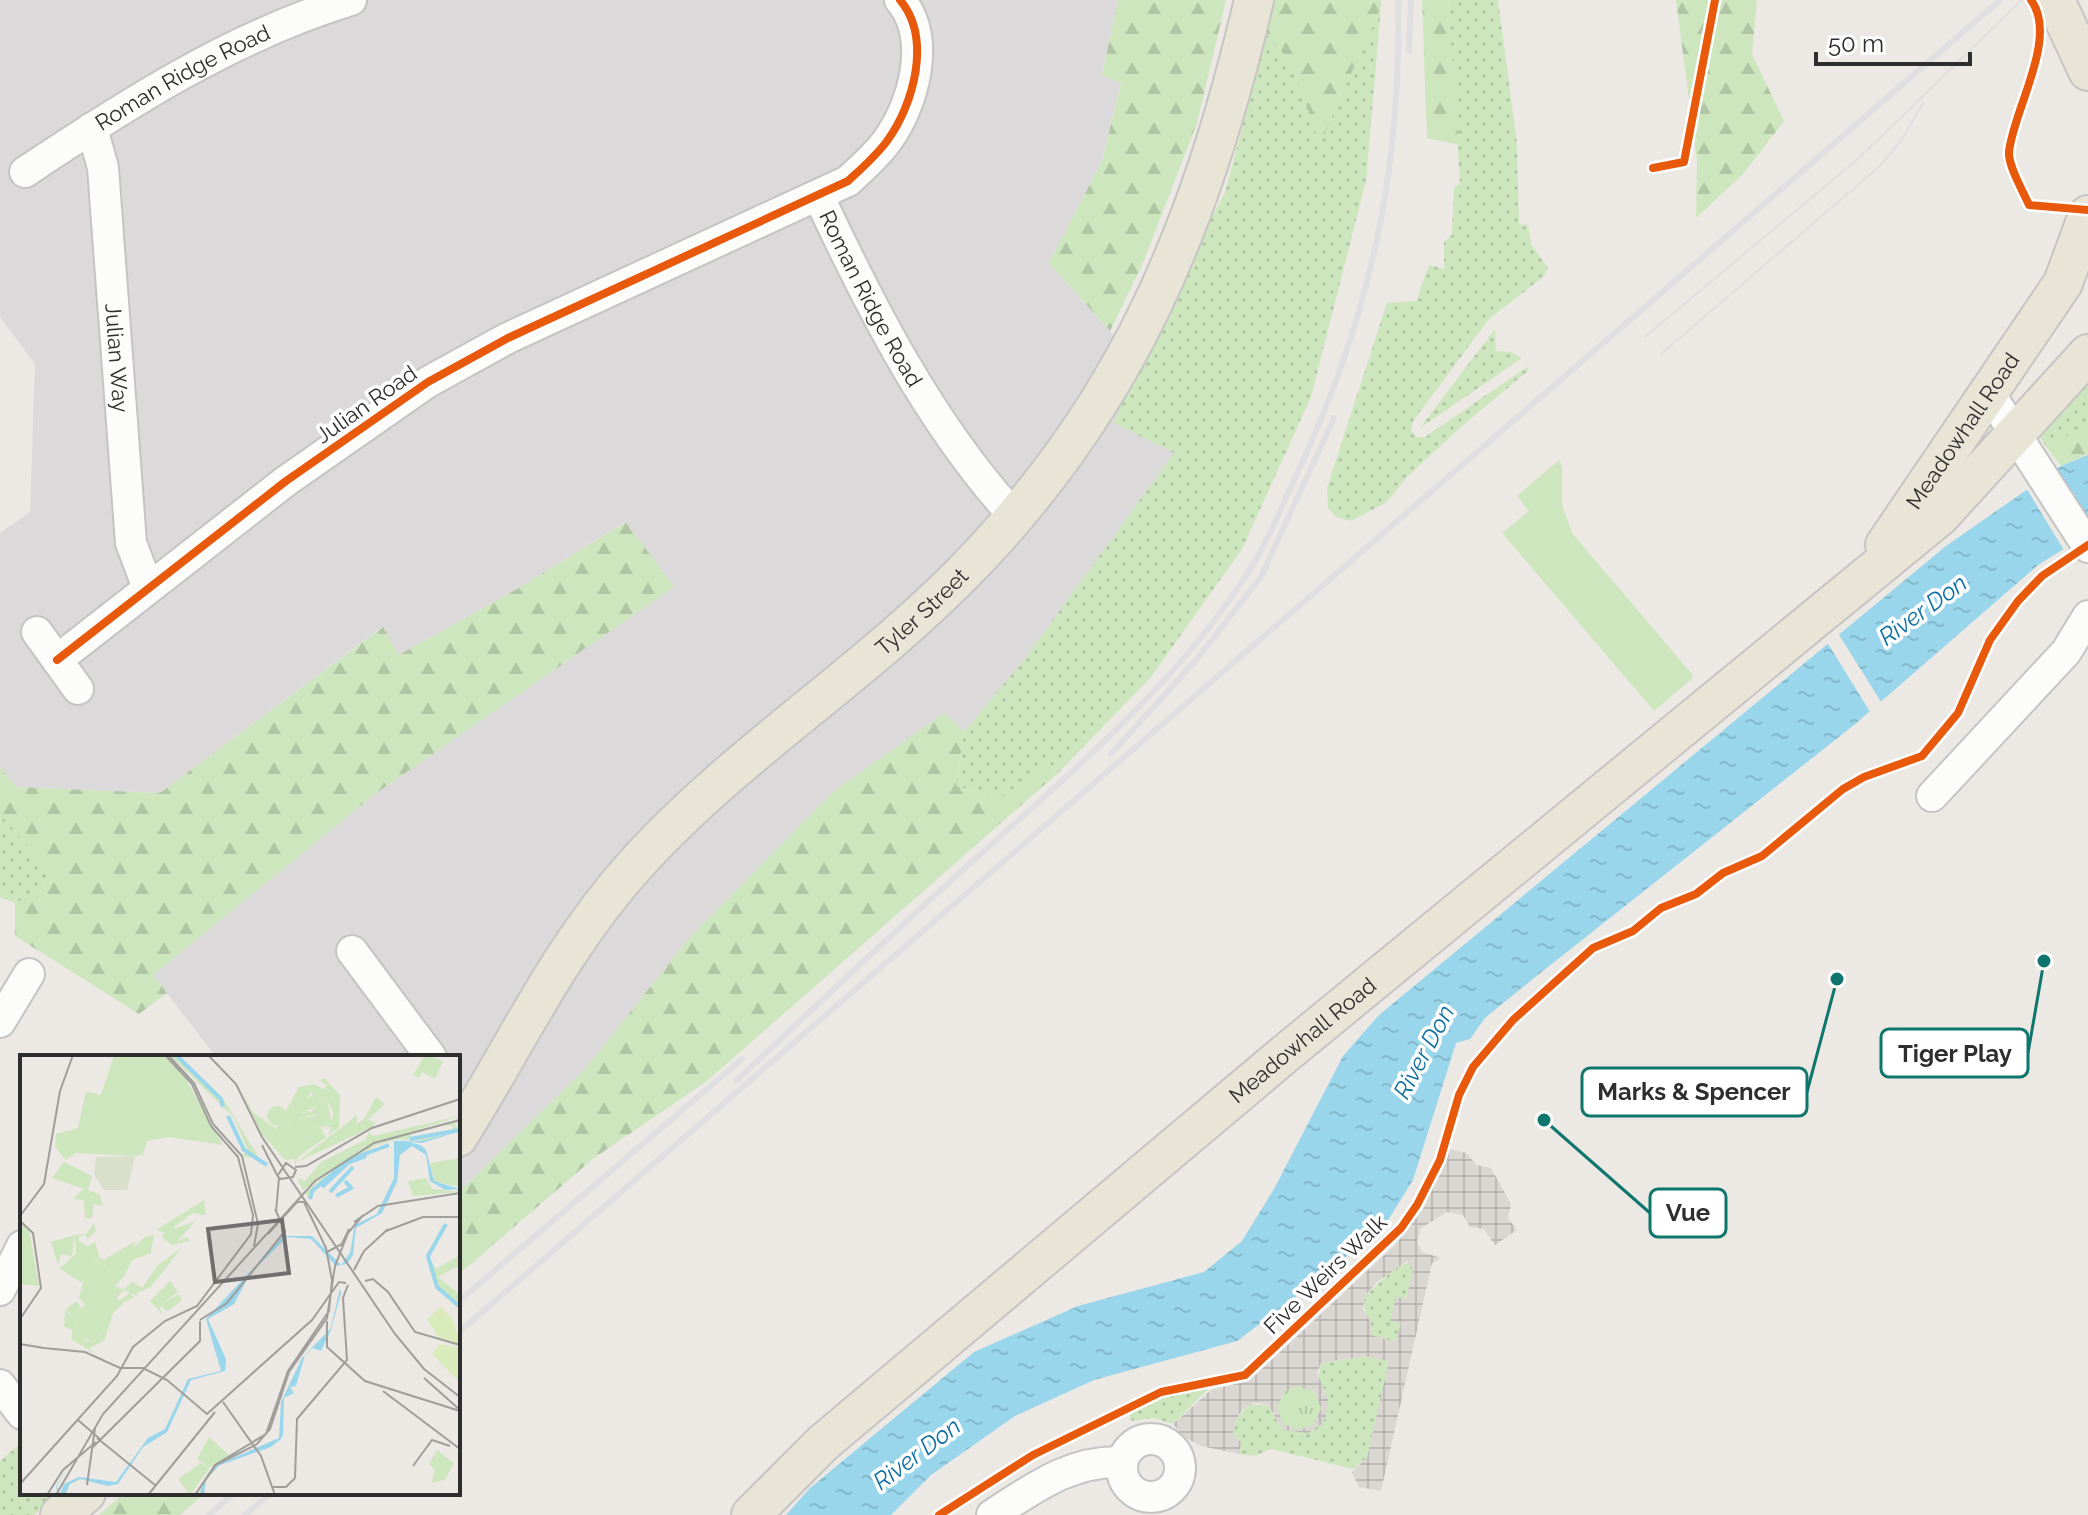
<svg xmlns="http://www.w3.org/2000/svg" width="2088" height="1515" font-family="Raleway,sans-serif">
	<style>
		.industrial { fill: #dcd9db }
		.grass { fill: url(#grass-dots) }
		.forest { fill: url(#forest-firs) }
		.park { fill: url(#park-tufts) }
		.garden { fill: #cee6be }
		.plaza { fill: url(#plaza-grid); fill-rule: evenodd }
		.water { fill: url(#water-ripples) }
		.pier { fill: #ece8e4 }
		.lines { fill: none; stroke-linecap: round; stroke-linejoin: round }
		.minor-casing { stroke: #c5c4c5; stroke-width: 34 }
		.major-casing { stroke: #c6c5c4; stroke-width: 42 }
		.minor { stroke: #fcfcfb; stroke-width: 30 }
		.major { stroke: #e8e4d6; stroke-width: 38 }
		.tram { stroke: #dfdfe1; stroke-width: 2 }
		.rail { stroke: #dfdfe1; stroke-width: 6 }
		.cycleway-casing { stroke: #fff; stroke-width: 13 }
		.cycleway { stroke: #e8590c; stroke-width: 8 }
		.labels { text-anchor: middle; stroke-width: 7; stroke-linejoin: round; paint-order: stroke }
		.street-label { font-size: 22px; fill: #2e2e2e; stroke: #fff }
		.water-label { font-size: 24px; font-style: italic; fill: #0d6fa3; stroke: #fff }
		.inset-river { fill: none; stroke: #99d6ec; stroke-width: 4 }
		.inset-road { fill: none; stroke: #a09e9b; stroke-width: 2 }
		.view { fill: #706f6e; fill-opacity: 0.15; stroke: #706f6e; stroke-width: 4 }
		.inset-edge { fill: none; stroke: #2e2e2e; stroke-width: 4 }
		.leader { fill: none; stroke: #0f766e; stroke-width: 3 }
		.callout-dot { fill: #0f766e; stroke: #fff; stroke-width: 3 }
		.callout { fill: #fff; stroke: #0f766e; stroke-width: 3 }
		.callout-label { font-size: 24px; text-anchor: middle; font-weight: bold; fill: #2e2e2e }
	</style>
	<defs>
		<pattern id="grass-dots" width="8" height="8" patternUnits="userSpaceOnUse" patternTransform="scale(2)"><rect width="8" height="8" fill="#cee6be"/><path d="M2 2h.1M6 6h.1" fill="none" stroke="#b1c6a4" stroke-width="1.8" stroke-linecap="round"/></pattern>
		<pattern id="forest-firs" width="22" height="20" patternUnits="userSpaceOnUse" patternTransform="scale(2)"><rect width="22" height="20" fill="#cee6be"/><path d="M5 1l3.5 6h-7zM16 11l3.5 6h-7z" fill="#b1c6a4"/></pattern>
		<pattern id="park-tufts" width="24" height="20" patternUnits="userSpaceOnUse" patternTransform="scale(2)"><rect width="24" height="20" fill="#cee6be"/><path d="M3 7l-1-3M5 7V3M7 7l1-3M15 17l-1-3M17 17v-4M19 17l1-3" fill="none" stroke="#b1c6a4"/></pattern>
		<pattern id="plaza-grid" width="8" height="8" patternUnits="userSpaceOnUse" patternTransform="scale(2)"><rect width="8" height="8" fill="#dad6d2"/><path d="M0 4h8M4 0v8" fill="none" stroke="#bbb8b5"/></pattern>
		<pattern id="water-ripples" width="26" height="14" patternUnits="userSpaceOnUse" patternTransform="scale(2)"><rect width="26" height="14" fill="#99d6ec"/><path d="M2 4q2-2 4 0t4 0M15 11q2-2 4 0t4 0" fill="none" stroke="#84b8cb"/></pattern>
	</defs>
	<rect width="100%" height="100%" fill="#ece8e4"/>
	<path class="industrial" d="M0,0H1118L1102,75L1121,82L1102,161L1049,263L1137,362L1175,453L1024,660L964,732L944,714L834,791L690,937L584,1070L458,1193V1057H216L153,975L375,794L674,587L625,522L517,589L399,655L382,627L160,793L16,787L0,767V533L30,512L35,364L0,317Z"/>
	<path class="grass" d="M1448,0H1498L1517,143L1519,224L1528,225L1531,244L1548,268L1543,277L1489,319L1413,421L1411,431L1417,437H1425L1527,367L1529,370L1462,426L1407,477L1387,502L1351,521L1336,517L1328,508L1327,488L1387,303L1416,301L1429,265L1444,269V242L1452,235L1454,188L1460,183Z
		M1381,7L1366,181L1311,397L1242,549L1151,677L1058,773L1049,762L1001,798L956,786L964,732L1024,660L1174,453L1114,423L1137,362L1225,192L1267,34L1292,64L1320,143Z
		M1495,329L1496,351L1511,352L1522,358L1420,428Z
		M2088,378V422L2048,449L2035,430Z
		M0,814L51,871L40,891L15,903L0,897Z
		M1411,1262C1418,1283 1402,1304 1390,1320L1401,1323L1396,1342L1371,1335C1371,1320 1361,1311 1365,1296L1396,1267Z
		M1366,1356L1390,1361L1367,1458L1353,1469L1271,1449L1255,1456L1239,1454L1241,1442L1233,1434L1236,1420L1249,1404L1269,1406L1279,1424L1326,1392L1318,1379L1321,1363Z
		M1210,1387L1173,1424L1154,1418L1132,1421L1129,1415L1163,1396Z
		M21,1443L22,1493H52L53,1498L34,1515H0V1461Z"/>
	<path class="forest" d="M1118,0H1226L1197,123L1143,263L1110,331L1049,263L1102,161L1121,83L1102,75Z
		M1271,0H1381V7L1320,144L1292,64L1267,34Z
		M1422,0H1448L1459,145L1427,138Z
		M1676,0H1757L1752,54L1784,121L1743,174L1696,218L1697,161Z
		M2088,422V454L2061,466L2048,449Z
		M626,522L674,587L375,794L153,975L167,993L139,1014L15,936V903L40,891L51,871L0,814V767L16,787L160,793L383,627L399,655L517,589Z
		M944,713L964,732L956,786L1001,798L1049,762L1058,773L707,1081L594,1158L458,1275V1193L584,1070L690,937L834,791Z
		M124,1493H205L180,1515H99Z"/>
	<path class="park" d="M1277 1408a22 22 0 1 1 44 0a22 22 0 1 1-44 0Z"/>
	<path class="garden" d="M1559,460L1562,466V505L1572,533L1691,673L1693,678L1654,711L1502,533L1529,511L1517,496Z"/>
	<path class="plaza" d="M1450,1149L1467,1153L1476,1165L1491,1168L1511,1204L1508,1218L1517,1230L1495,1245L1484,1229L1470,1227L1463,1215L1447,1212L1421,1228L1417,1242L1422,1252L1441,1258L1432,1263L1381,1491L1359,1487L1352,1472L1367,1458L1389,1361L1366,1356L1321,1363L1317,1373L1328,1399L1326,1416L1322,1424L1308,1433L1283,1430L1269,1406L1255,1402L1242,1410L1236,1420L1233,1434L1241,1442L1239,1454L1201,1446L1184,1437L1173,1424L1211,1390L1249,1381L1395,1245L1423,1209ZM1407,1261L1413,1270L1406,1299L1396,1297L1390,1321L1401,1323L1396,1342L1371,1335V1323L1363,1309L1365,1296L1377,1282ZM1298,1386L1315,1392L1321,1409L1313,1425L1300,1430L1283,1424L1277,1407L1285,1391Z"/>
	<path class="water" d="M2088,455V534L2038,565L1854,725L1534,978L1485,1018L1470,1039L1456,1043L1413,1180L1387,1222L1326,1274L1237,1341L1094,1380L1015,1416L931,1475L891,1515H786L810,1488L974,1352L1078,1306L1204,1272L1242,1241L1274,1189L1343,1056L1379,1015L1946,546L2061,466Z"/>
	<path class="pier" d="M2053,466L2088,538L2065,552L2025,486Z
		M1836,630L1883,705L1872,715L1825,639Z"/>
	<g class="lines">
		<g class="minor-casing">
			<g id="minor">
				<path id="s1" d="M92,128L103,168L131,543L148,588"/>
				<path id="s2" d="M25,172C127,104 233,36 351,0"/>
				<path id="s3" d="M819,197C871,308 930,424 1014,516"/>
				<path d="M1989,393L2088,547"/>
				<path d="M37,632L78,689"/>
				<path d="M57,660L286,481L428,382L508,338L848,181C862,168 876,156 887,141C914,104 932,38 900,0"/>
				<path d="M1932,796L2066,652L2088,616"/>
				<path d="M352,951L431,1057"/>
				<path d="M0,1022L29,974"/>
				<path d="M0,1290L22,1246"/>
				<path d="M0,1385L22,1414"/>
				<circle cx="1151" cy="1468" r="29"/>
				<path d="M992,1515C1034,1488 1071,1460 1122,1462"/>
			</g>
		</g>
		<g class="major-casing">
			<g id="major">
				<path d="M2055,0L2088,71"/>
				<path id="s4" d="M1885,545L2063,283L2088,215"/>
				<path id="s5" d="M458,1137C517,1043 560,948 636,864C734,756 859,678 961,575C1127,408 1201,226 1254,0"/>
				<path d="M60,1515L86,1493"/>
				<path id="s6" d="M751,1515L823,1443L1286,1053L1940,516L2088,354"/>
			</g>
		</g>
		<use href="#minor" class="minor"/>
		<use href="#major" class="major"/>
		<path class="tram" d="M1645,337L1860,157L2022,0
			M1661,354L1880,166L1902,139L1924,102"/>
		<path class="rail" d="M1409,51L1411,0
			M1111,754L1196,660L1261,577L1334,418
			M736,1081C812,1010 887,938 965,868C1066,777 1175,687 1249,571C1268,542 1281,507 1296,476C1369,321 1402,171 1398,0
			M458,1302L742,1059
			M458,1333L2000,0
			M209,1515L234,1493
			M245,1515L271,1493"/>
		<g class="cycleway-casing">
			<path id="cycleway" d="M2031,0C2059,38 2013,110 2009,152C2008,166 2023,191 2029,205L2088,210
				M1653,168L1684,162L1715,0
				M57,660L286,481L428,382L508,338L848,181C862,168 876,156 887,141C914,104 932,38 900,0
				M939,1515L1033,1455L1161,1392L1245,1375L1401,1228L1417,1205L1440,1160L1459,1095L1473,1067L1513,1020L1593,948L1633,931L1661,908L1696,894L1723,873L1762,856L1843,789L1864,777L1922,756L1958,713L1990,640L2018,601L2042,576L2088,545"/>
		</g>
		<use href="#cycleway" class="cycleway"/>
	</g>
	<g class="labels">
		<g class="street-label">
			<text dy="8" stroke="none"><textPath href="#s2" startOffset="184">Roman Ridge Road</textPath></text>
			<text dy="8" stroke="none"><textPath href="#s3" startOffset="114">Roman Ridge Road</textPath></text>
			<text dy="8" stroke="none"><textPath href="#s1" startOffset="232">Julian Way</textPath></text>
			<text transform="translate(366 404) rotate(-35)" y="8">Julian Road</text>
			<text dy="8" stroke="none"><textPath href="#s4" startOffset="138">Meadowhall Road</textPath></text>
			<text dy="8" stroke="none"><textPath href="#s5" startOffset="708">Tyler Street</textPath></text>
			<text dy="8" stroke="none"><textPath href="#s6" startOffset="728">Meadowhall Road</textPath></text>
			<text transform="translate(1325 1274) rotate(-44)" y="8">Five Weirs Walk</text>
		</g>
		<g class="water-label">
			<text transform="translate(1923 610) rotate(-36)" y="8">River Don</text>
			<text transform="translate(1424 1052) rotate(-62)" y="8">River Don</text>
			<text transform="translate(917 1454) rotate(-37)" y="8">River Don</text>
		</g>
	</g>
	<g transform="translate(20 1055)">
		<rect width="440" height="440" fill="#ece8e4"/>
		<path d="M296,36L300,51L282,57L288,63L301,58L306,40L312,68L290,70L311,74L301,73L290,82L269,78L271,60ZM356,42L365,49L347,65L356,67L352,72L277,107L337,60V69L344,64ZM247 61a10 10 0 1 1 20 0a10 10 0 1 1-20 0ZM440,66L434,69L440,76L427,79L434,71L425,70L389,80L394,85L426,80L421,82L401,86L379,84L357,90L309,118L289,144L285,138L318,109L353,90L388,79ZM440,103V132L414,126L410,108ZM406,123L412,134L440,137L393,141L388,126ZM184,145L186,160L173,158L145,178L136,175ZM74,168L76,176L67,184L66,180L59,181V186L68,191L75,187L80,203L90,207L82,211L76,203L62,228L40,214L56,198L55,180L66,179ZM134,180L131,198L112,205L105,220L100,216L102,203L125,182ZM162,192L131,232L117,238L119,242L104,235L112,226L122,233L137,211ZM407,199L416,214L440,200V210L418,222L438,238L440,252L414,227ZM150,226L158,237L141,249L159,239L162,245L148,256L139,250L143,260L130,246ZM99,239L97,244L103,249L93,258L84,286L69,293L77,300L51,284L53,275L44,272L45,255L57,268L55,280L69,287L83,278L68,267L71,255ZM417,395L434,408L425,425L411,428L415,415L409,409ZM181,408L189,414L170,440L158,424Z" fill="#cee6be"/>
		<path d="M150,0H157L202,42L239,103L223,102L227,93L213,62ZM304,23L320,40L319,73L308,80L311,72L300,71L291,74L290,70L312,68L313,57L305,41L301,58L285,62L284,54L291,57L301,48L291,37L281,55L271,61L269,77L290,82L301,73L306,82L278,102L275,112V104L265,105L242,79L218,30L233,57L256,74L279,32L295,29L303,34L307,30L299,25ZM440,61L345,92L283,135L277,123L285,126L301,107L345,85L349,77L353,81ZM116,186L110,201L101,205L105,220L95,231L105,235L96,242L99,246L110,238L114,242L95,252V244L72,254L68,267L83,277L71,286L54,280L57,269L46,254L57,246L61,254L65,249L59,243L70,201L86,212L85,204Z" fill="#cee6be"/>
		<path d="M115,101L107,135H84L74,120L76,102Z" fill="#d8e0cc"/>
		<path d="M94,0H143L163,19L203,90L148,82L127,86L123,99L116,101L56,98L46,105L35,92L36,79L58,73L66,36L81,40ZM405,0L423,6L415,24L402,17L399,23L393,20ZM44,107L72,121L68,135L80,140L82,151L74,149L72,163H65L64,145L53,144L64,134L32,123ZM175,166L157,187L166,182L170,186L152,190L141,182L151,170L156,169L154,174ZM0,167L9,174L19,231L0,229ZM189,382L209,400L189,413L177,404Z" fill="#cee6be"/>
		<path d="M55,180L52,201L41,199L38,210L31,187Z" fill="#cee6be"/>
		<path d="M421,252L433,264L440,289L419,284L407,264ZM420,289L440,293V328L412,299Z" fill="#d9eabb"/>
		<path d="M440,76L402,88L386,86L400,90L406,95L414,126L440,134L425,135L410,126L406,100L392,91L380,100L377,127L362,158L336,173L333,200L327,209L316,211L291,184L267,182L230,219L214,249L188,264L206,304L205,316L171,325L147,377L123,392L98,429L88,431L60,424L50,429L45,440H38L36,432L45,417L37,432L40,439L44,429L59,422L96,427L128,383L145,374L168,324L201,316L186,264L263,181H292L321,210L330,198L335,170L357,159L374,123V86H401ZM320,233L321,238L311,275L301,296L293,293L285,300L276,331L270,332L274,338L264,343L263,380L261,384L251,392L200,410L186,424L184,440H179L186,422L199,409L259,383L261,347L282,303L311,273Z" fill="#99d6ec"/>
		<path class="inset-river" d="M156,0L201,44L203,52M208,61L224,95L247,110M390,84L440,75M302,132L329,107L346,101M310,137L333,112M316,141L331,133L325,126M290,144L292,136L329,105L369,90M426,169L408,201L417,232L440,252"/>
		<path class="inset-road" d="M148,0L174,28L193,69L222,101L238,169L234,191M188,0L216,29L242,82L375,279L404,314L440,342M242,90L256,118L259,123L261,124L273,122L276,115L266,108L258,120M275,112L286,111L352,73L440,44M256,157L259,123M0,161L24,129L40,36L53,0M0,166L13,178L21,233L0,264M334,167L358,151L440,138M366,176L403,162H440M307,197L322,189L329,174M334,215L344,196L368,174M345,226L353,224L368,237L395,277L440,290M180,265L207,248L265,176L255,154M307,266V292L345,326L440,356M0,289L24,293M24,293L65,297L100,313H123L147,325L187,359L292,265L319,227L326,228M404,323L440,355M363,336L440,394M203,347L241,401L255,440M58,365L81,385M77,383L135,430M73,392L180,286V266M393,411L412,385L430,391M0,429L97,321L113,292L145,266L177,251L231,179L233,160L218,102L191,71L172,29L145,0M67,430L75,373M252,432H266L275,423L277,364L327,305L323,243L328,230M27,440L43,415L76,387M36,440L83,359L295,126L354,88L440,65M128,440L195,357M175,440L195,410L246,379L268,316L309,256L312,225L306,193L284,147H277L248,179M175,440L196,410L237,389L250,374L269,317L307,263L315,211L328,178L343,160"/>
		<path class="view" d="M262,165L269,218L195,227L188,174Z"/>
		<rect width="440" height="440" class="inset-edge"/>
	</g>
	<path class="leader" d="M2044 961L2028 1053M1837 979L1807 1092M1544 1120L1650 1213"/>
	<g class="callout-dot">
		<circle cx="2044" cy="961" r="8"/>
		<circle cx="1837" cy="979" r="8"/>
		<circle cx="1544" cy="1120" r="8"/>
	</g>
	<g class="callout">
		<rect x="1881" y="1029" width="147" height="48" rx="8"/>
		<rect x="1582" y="1068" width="225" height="48" rx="8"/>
		<rect x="1650" y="1189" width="76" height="48" rx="8"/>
	</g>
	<g class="callout-label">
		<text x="1955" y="1062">Tiger Play</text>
		<text x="1694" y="1100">Marks &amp; Spencer</text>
		<text x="1688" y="1221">Vue</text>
	</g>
	<path d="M1816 52v12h154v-12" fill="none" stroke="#2e2e2e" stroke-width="4"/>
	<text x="1828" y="52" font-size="24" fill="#2e2e2e" stroke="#ffffff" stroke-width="6" paint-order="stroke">50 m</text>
</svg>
